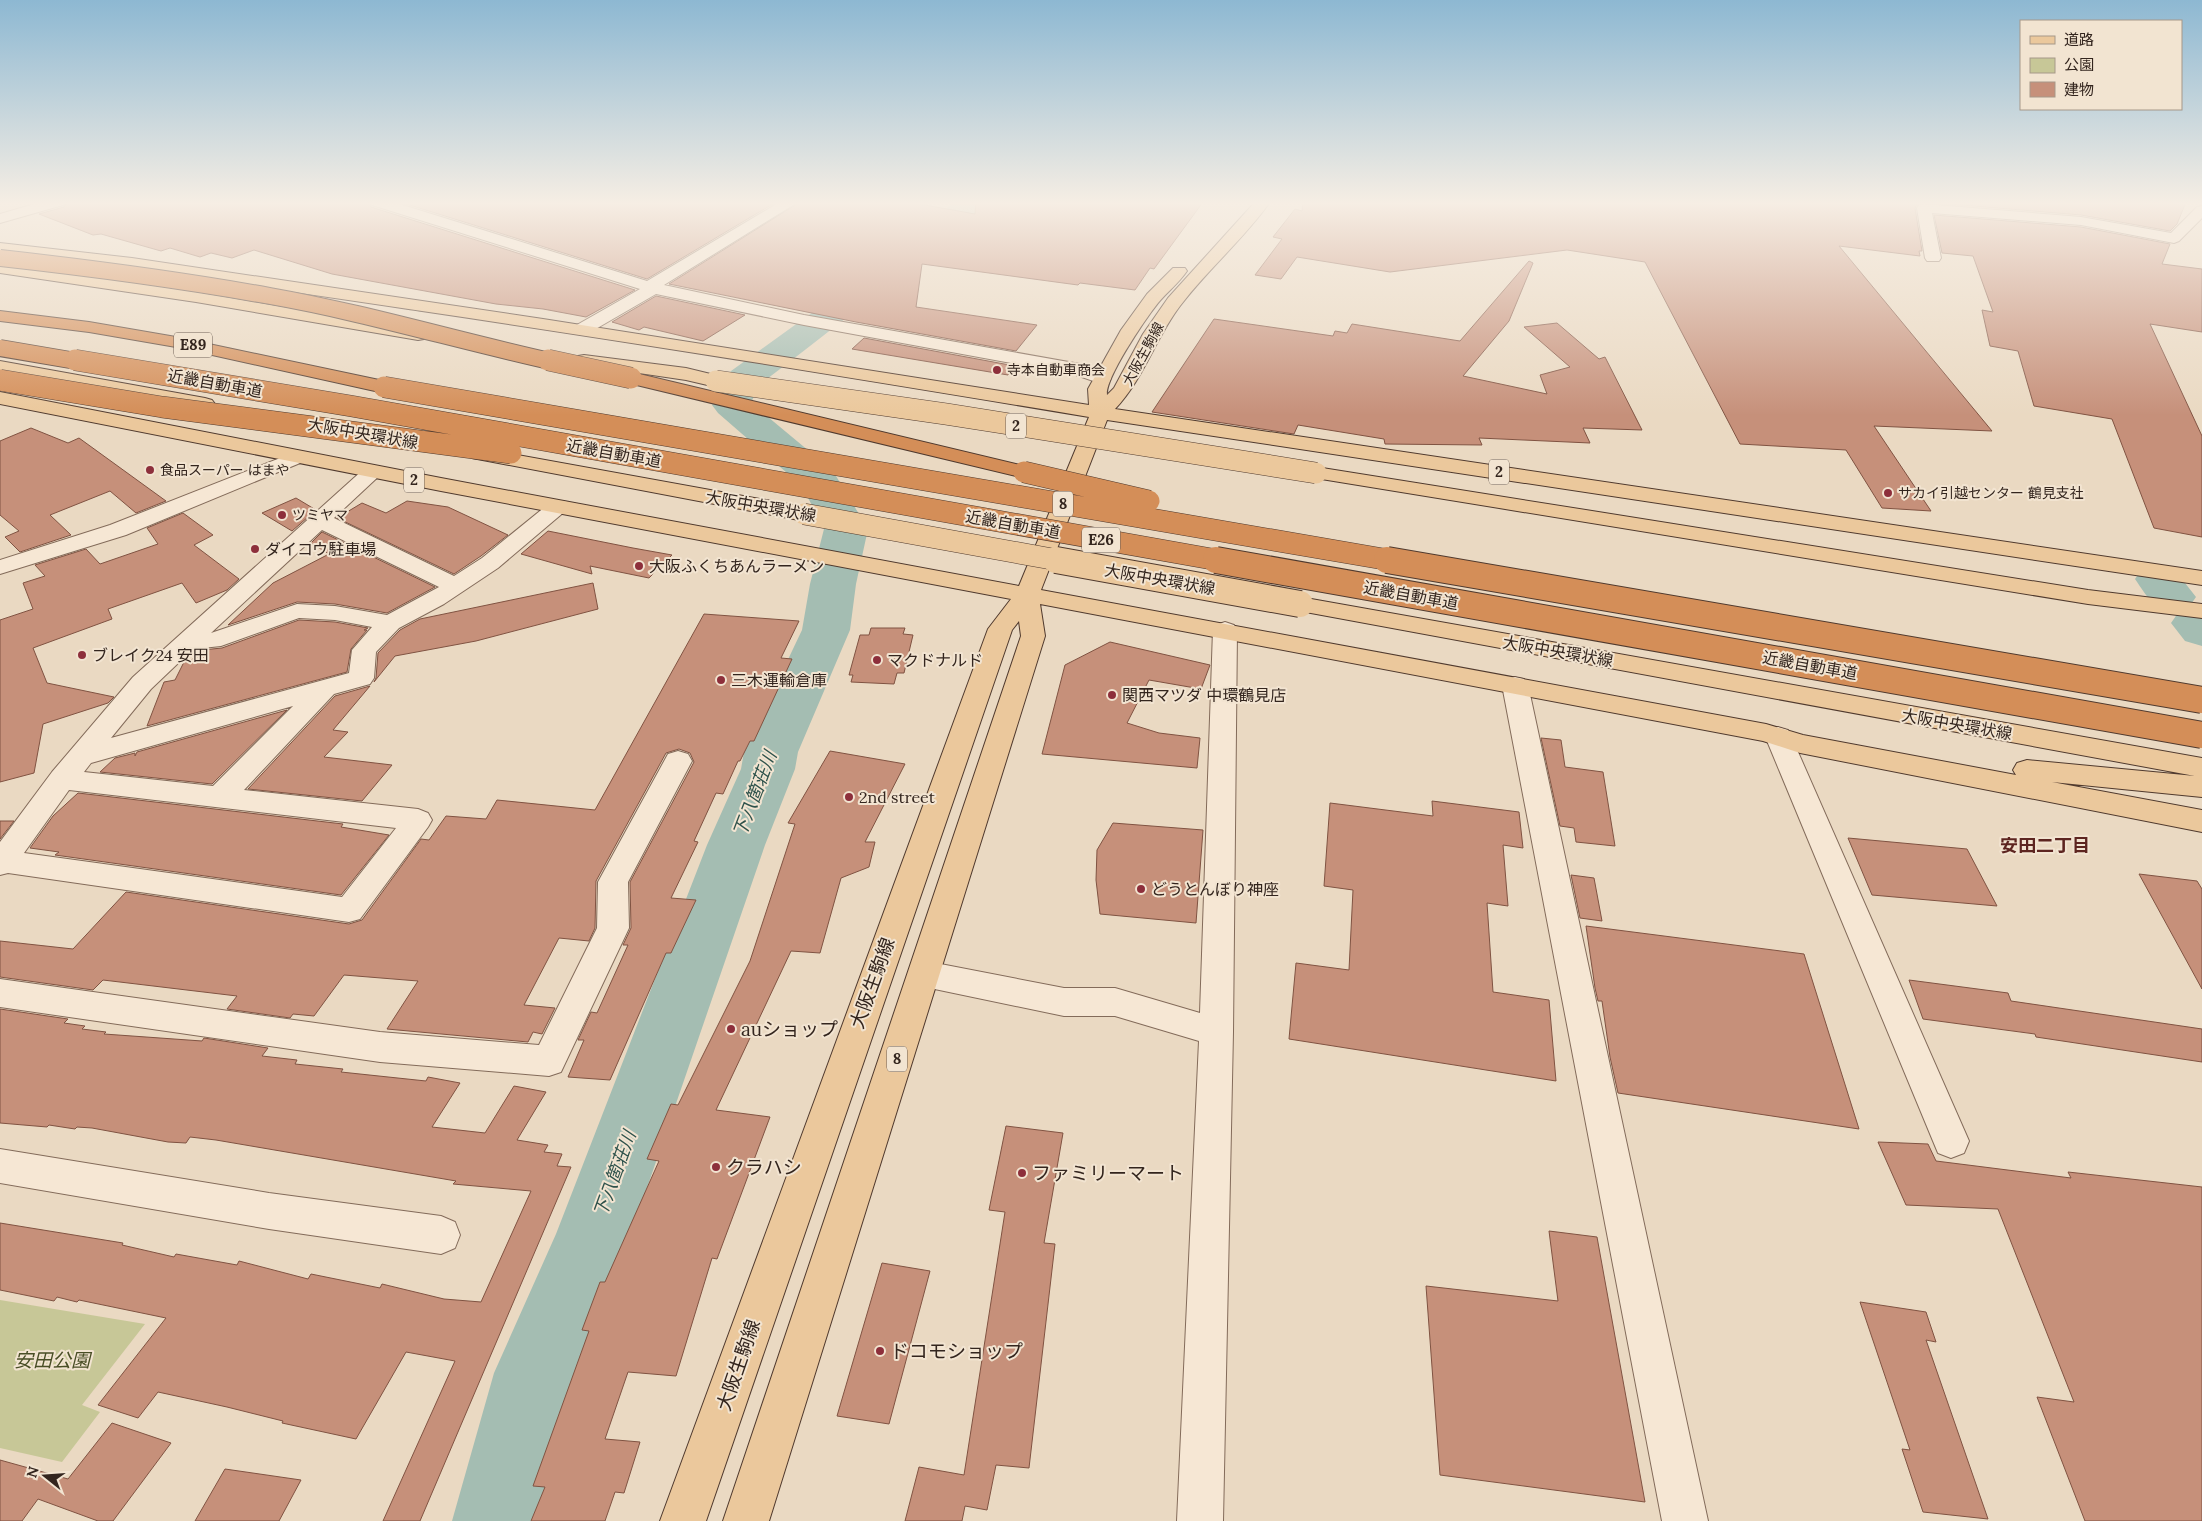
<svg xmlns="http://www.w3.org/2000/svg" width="2202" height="1521" font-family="Lora,'Noto Sans JP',serif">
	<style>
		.green { fill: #c7c797 }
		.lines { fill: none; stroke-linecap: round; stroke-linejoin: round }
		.river { fill: #a4bdb2; fill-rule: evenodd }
		.building { fill: #c6907a; stroke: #805342 }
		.minor-casing { stroke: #836b5a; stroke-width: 2 }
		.major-casing { stroke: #503a2e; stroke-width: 2 }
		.highway-casing { stroke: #503a2e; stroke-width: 2 }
		.minor { fill: #f6e7d4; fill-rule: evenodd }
		.major { fill: #ebc89c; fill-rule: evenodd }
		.highway { fill: #d48e58; fill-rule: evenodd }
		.major-bridge-far1-casing { stroke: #503a2e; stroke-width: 22; stroke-linecap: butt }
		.major-bridge-casing { stroke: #503a2e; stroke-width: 28; stroke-linecap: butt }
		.highway-bridge-far2-casing { stroke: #503a2e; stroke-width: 18; stroke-linecap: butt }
		.highway-bridge-far1-casing { stroke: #503a2e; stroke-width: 22; stroke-linecap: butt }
		.highway-bridge-casing { stroke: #503a2e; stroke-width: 28; stroke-linecap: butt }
		.major-bridge-far1 { stroke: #ebc89c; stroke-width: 21 }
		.major-bridge { stroke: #ebc89c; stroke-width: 26 }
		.highway-bridge-far2 { stroke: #d48e58; stroke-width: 16 }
		.highway-bridge-far1 { stroke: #d48e58; stroke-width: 21 }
		.highway-bridge { stroke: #d48e58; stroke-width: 26 }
		.poi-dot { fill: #8d2f3b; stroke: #f2e4d1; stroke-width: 2 }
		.labels { text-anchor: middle; stroke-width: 4; stroke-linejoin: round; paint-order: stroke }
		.far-street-label { font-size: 14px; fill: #33251e; stroke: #f2e4d1 }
		.far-poi-label { font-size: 14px; fill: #33251e; stroke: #f2e4d1; text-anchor: start }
		.shield { fill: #f2e4d1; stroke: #6c5e54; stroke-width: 1 }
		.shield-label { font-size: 15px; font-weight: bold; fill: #33251e }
		.street-label { font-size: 16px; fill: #33251e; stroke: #f2e4d1 }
		.poi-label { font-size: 16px; fill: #33251e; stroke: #f2e4d1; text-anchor: start }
		.water-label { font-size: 18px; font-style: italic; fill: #2e524b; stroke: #f2e4d1 }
		.neighbourhood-label { font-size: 18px; font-weight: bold; fill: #5d2520; stroke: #f2e4d1 }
		.near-street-label { font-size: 19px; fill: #33251e; stroke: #f2e4d1 }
		.near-poi-label { font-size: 19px; fill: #33251e; stroke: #f2e4d1; text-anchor: start }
		.near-park-label { font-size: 19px; font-style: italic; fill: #494e26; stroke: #f2e4d1 }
	</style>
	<rect width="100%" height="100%" fill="#ead9c2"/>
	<path class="green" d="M0,1300L145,1324L82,1405L100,1412L62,1462L0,1448Z"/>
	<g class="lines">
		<path class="river" d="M954,202H987C976,218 955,229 940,242C881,291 821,338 759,385L751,403L833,471L868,529L856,584L850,630L798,752L795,769L765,845L627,1246L576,1373L540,1521H452L494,1373L556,1234L707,845L741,769L744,752L802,630L810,584L824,529L802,486L718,413L712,405L731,371L849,286Z
			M2158,565L2174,569L2196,597L2189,607C2157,615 2152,604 2135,579L2142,569Z
			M2195,608L2202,610V646L2185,641L2171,623L2178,613Z"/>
	</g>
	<path class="building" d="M67,202H368L371,207L635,290L586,317L543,309L496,304L332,274L254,250L232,258L211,253L200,257L170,248L161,251L101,234L93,235L39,214L64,207Z
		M400,202H776L647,279Z
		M800,202H908L975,214L976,202H1203L1154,269L1150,268L1135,290L1080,283L1078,285L922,264L916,307L1037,325L1016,351L856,322L669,284Z
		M1303,202H1923L1917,204L1915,208L1922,251H1919L1920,256L1839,246L1992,431L1874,426L1931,511L1882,508L1846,450L1740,444L1645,262L1567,250L1390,272L1297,257L1281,279L1255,275L1282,239L1273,237L1295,209L1302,211Z
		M1926,202H2186L2177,224L2170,231L2081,215Z
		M1934,215L2081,227L2170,244L2162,264L2202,269V332L2150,324L2202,436V537L2154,528L2112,419L2034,406L2018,351L1990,346L1982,310L1993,312L1973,256L1942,253Z
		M1529,261L1533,263L1509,321L1463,376L1547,394L1540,375L1570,367L1524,327L1557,323L1599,359L1605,357L1642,430L1583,428L1590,443L1479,438L1482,445L1385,444L1384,439L1298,425L1294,434L1152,412L1214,319L1333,336L1335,331L1347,333L1352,324L1460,341Z
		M656,296L745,315L703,341L644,327L639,330L612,322Z
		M864,338L1015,366L1008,375L852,349Z
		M31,428L68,443L79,438L166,501L136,513L110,491L50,515L71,535L20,552L5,537L19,531L0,515V441Z
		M296,498L316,510L292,531L262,513Z
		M407,501L448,507L508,535L481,556L454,574L337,518L362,503L386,513Z
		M183,513L213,535L194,545L239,579L227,590L196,603L182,583L108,609L112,619L33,648L47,683L114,697L108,703L43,724L34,773L0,782V620L33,609L23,583L45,576L35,565L86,549L100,564L158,544L147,528Z
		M548,531L633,548L672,555L649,578L590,566L592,574L521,554Z
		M322,532L435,587L387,613L335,604L297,602L228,625L273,583L329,554L311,543Z
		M593,583L598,609L476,641L395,656L374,682L376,678L378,653L400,630L420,619Z
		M704,614L799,621L781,658L792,659L754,741H750L740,761H738L723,794L716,793L694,841L698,842L671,898L696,900L671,953H666L610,1080L568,1077L584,1040H578L591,1012L597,1013L628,945H623L631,928L630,882L694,762L690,753L679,749L666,753L596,881L595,928L589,941L559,938L524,1005L555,1008L542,1034L533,1032L528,1042L387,1029L418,981L344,975L314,1016L293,1014L290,1018L227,1009L237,996L103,980L93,990L0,977V941L73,949L126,892L349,924L362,920L421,839L429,840L446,816L486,819L497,800L595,810Z
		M299,620L335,622L368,628L364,630H367L351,649L347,672L147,726L164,682L175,680L184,662H189L202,650L222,648Z
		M871,628H905L903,634L913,635L904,673H897L894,684L851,682L853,675H849L860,635H869Z
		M1110,642L1210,665L1201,689L1149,680L1127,723L1159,733L1200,738L1197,768L1042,754L1065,665Z
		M370,686L333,730L348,732L324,757L392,765L362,801L248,789L335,696Z
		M287,710L212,784L100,772L115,758L135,753V756L137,752Z
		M1541,738L1561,740L1565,767L1603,772L1615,846L1576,842L1574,828L1560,826Z
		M830,751L905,764L865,842H875L869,867L841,878L820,953L791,951L716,1110L770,1117L717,1259L712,1258L676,1376L628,1372L605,1439L640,1442L624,1493L615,1492L605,1521H531L545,1487L533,1486L589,1331L582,1330L600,1282H605L659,1161L647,1159L671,1104L678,1105L750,961L795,824L788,823Z
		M78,793L343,824L341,827L389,835L341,895L55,855L59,852L30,848L53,816Z
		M1432,801L1519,812L1523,848L1503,845L1508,906L1487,903L1493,992L1549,1000L1556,1081L1289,1039L1296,963L1349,970L1353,890L1324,886L1330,803L1433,816Z
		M0,821H14L0,839Z
		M1113,823L1203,830L1196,923L1100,914L1096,880L1097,850Z
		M1848,838L1967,849L1997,906L1872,895Z
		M2139,874L2197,881L2202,889V989Z
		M1571,875L1594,878L1602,921L1580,918Z
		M1586,926L1804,954L1859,1129L1618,1093L1610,1057L1602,1001H1598L1595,988Z
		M1909,980L2008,993L2011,1001L2202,1029V1062L2036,1037L2035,1034L1923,1019Z
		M0,1009L68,1019L64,1023L85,1026L82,1029L106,1032L104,1034L202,1041L204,1038L268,1048L262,1056L297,1060L295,1064L343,1069L341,1072L426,1081L428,1077L460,1083L432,1127L485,1133L514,1086L546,1092L517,1140L548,1145L544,1152L562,1154L557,1166L571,1167L420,1521H383L455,1361L406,1352L356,1439L282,1423L283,1421L227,1407L158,1392L138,1418L98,1405L166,1318L79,1300L77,1302L57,1297L54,1301L0,1290V1223L123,1243L122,1245L174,1257L176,1254L237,1265L239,1261L308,1279L311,1274L380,1288L382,1284L444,1299L481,1302L531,1191L453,1184L456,1181L216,1140L190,1137L186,1143L168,1142L92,1128L77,1127L75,1129L49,1125L47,1127L0,1123Z
		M1006,1126L1063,1133L1044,1243L1055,1244L1029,1468L996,1465L987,1510L965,1506L962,1521H905L919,1467L964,1475L1005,1212L989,1210Z
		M1878,1142L1928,1144L1936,1161L2071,1178L2068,1172L2202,1187V1521H2085L2037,1397L2074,1402L1998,1209L1906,1205Z
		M1549,1231L1597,1237L1645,1502L1440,1475L1426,1286L1558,1301Z
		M882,1263L930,1271L889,1424L837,1416Z
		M1860,1302L1926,1312L1936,1342L1926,1340L1988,1519L1923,1512L1902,1449L1910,1450Z
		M112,1423L171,1443L113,1521H98L38,1499L22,1521H0V1460L68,1479Z
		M225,1469L301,1480L279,1521H195Z"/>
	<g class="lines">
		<g class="minor-casing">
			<path id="minor" d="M41,202H65L63,205L0,223V214Z
				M370,202H393L647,281L780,202H798L664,285L804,315L1080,364L1109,374L1111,378L1109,382L1102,384L1076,375L804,325L656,294L587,334H575L572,330L575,326L640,289L372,205Z
				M1924,204L2081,217L2171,233L2197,207L2202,206V218L2179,241L2174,243L2081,225L1932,213L1941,258L1939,261H1927L1925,258L1917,208L1919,205Z
				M298,451L305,453L308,457L305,461L126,535L0,574V560L110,525Z
				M372,466L379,468L382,472L379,476L334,518L454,576L482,558L551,502L559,501L567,502L570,507L498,568L444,604L399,628L376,652L374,678L370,684L334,694L244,790L418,809L428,813L432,820L428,827L360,919L349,922L8,873L0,875V842L52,772L133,677L365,468ZM322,530L439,587L387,615L335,606L297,604L211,633ZM299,618L335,620L372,627L352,650L349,673L111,738L151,689L193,649L221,646ZM293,706L213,786L84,772L91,763ZM69,790L396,828L342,897L24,853Z
				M1225,622L1234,625L1237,630L1233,1032L1223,1521H1177L1199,1041L1115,1016H1064L925,987L914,983L909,974L914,965L925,961L1064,988H1115L1200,1013L1213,630L1216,625Z
				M1515,677L1524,679L1528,685L1708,1521H1662L1502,685L1506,679Z
				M1778,727L1788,730L1791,736L1969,1141L1964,1153L1951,1158L1938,1153L1933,1141L1765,736L1768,730Z
				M678,751L688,754L692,761L628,882L629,928L561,1072L549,1076L380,1062L0,1007V979L380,1032L539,1045L597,928L598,882L668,754Z
				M0,1149L269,1193L441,1216L455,1222L460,1235L455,1248L441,1254L269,1229L0,1183Z"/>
		</g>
		<g class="major-casing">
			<path id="major" d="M1255,202H1270C1243,240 1207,270 1180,306C1155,339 1143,380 1115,409L2202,571V585L1107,420L1041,590L1766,724L1803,735L2016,775L2013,770L2017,763L2027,760L2195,776L1300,611L1292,609L1288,604L1292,599L1300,597L2202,758V797L2052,782L2202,810V832L1800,753L1763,741L1040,604L1045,636L769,1521H723L1021,636L1019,621L1012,630L706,1521H660L988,629L1011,599L441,491L0,404V392L441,478L1019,586L1089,417C867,380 645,344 422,311C281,290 141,269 0,253V243L132,258L543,319L1089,405L1088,389L1121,330L1147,294L1173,268H1185L1187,271C1179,283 1167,292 1158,303C1146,318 1105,378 1107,395L1114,388L1143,334L1168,298Z
				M0,263L196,292L418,330L424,331L427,335L424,339L418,340L196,302L0,273Z
				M584,355L686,368L723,377L725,381L723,385L716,387L686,380L578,364L575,360L578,356Z
				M0,361L205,398L212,400L215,404L212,408L205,410L0,371Z
				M479,448L804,507L812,509L815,514L812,519L804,521L472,458L469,454L472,450Z
				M1316,467L2088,590L2202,604V618L2088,604L1309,477L1306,473L1309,469Z"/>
		</g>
		<g class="highway-casing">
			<path id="highway" d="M0,311L89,322L176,337L384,381L391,383L393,387L391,391L384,393L176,347L89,332L0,321Z
				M631,372L1024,466L1031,468L1034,472L1031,476L1024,478L624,382L622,378L624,374Z"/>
		</g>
		<use href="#minor" class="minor"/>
		<use href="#major" class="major"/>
		<use href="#highway" class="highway"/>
		<g class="major-bridge-far1-casing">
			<path id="major-bridge-far1" d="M716,381L946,414L1316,473
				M804,514L1063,561"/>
		</g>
		<g class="major-bridge-casing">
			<path id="major-bridge" d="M1056,560L1300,604"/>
		</g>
		<g class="highway-bridge-far2-casing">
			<path id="highway-bridge-far2" d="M0,258C90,268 181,280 270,296C366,313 459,341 554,362
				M0,348L82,362"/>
		</g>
		<g class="highway-bridge-far1-casing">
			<path id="highway-bridge-far1" d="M75,360L351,406L1223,561
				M548,360L631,378
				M0,380L162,407L511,453
				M384,387L1395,561
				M1024,472L1149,501"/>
		</g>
		<g class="highway-bridge-casing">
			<path id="highway-bridge" d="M1216,560L2202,735
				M1387,560L2202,700"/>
		</g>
		<use href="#major-bridge-far1" class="major-bridge-far1"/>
		<use href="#major-bridge" class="major-bridge"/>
		<use href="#highway-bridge-far2" class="highway-bridge-far2"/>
		<use href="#highway-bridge-far1" class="highway-bridge-far1"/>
		<use href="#highway-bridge" class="highway-bridge"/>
	</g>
	<linearGradient id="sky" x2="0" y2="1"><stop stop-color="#8db8d2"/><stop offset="0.49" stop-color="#f6eee4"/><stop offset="1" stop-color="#f6eee4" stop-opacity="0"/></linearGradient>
	<rect width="2202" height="415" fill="url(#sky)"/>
	<g class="poi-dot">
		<circle cx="997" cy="370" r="5"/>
		<circle cx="150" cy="470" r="5"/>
		<circle cx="1888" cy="493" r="5"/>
		<circle cx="282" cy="515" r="5"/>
		<circle cx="255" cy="549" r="5"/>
		<circle cx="639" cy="566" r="5"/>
		<circle cx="82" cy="655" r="5"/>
		<circle cx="877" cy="660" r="5"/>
		<circle cx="721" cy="680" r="5"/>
		<circle cx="1112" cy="695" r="5"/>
		<circle cx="849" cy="797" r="5"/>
		<circle cx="1141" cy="889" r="5"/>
		<circle cx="731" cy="1029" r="5"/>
		<circle cx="716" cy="1167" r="5"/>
		<circle cx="1022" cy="1173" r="5"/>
		<circle cx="880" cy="1351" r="5"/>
	</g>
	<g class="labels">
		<g class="far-street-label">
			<text transform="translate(1143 354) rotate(-61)" y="5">大阪生駒線</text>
		</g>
		<g class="far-poi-label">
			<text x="1007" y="375">寺本自動車商会</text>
			<text x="160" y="475">食品スーパー はまや</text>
			<text x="1898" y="498">サカイ引越センター 鶴見支社</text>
			<text x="292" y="520">ツミヤマ</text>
		</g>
		<g class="shield">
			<rect x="174" y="332.5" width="38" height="25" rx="4"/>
			<rect x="1006" y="413.5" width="20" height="25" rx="4"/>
			<rect x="1489" y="459.5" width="20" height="25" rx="4"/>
			<rect x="404" y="467.5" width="20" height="25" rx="4"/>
			<rect x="1053" y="491.5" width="20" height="25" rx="4"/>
			<rect x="1082" y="527.5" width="38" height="25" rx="4"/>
			<rect x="887" y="1046.5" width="20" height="25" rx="4"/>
		</g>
		<g class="shield-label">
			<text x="193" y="350">E89</text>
			<text x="1016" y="431">2</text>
			<text x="1499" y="477">2</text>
			<text x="414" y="485">2</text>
			<text x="1063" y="509">8</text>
			<text x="1101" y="545">E26</text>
			<text x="897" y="1064">8</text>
		</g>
		<g class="street-label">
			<text transform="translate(215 383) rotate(10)" y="6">近畿自動車道</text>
			<text transform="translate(363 433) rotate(10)" y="6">大阪中央環状線</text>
			<text transform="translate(614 453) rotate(10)" y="6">近畿自動車道</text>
			<text transform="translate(761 506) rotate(10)" y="6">大阪中央環状線</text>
			<text transform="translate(1013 524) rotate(10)" y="6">近畿自動車道</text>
			<text transform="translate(1160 579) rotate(10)" y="6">大阪中央環状線</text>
			<text transform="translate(1411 595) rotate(10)" y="6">近畿自動車道</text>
			<text transform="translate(1558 651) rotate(10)" y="6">大阪中央環状線</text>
			<text transform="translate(1810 665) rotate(10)" y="6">近畿自動車道</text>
			<text transform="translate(1957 724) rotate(10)" y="6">大阪中央環状線</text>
		</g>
		<g class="poi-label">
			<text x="265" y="555">ダイコウ駐車場</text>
			<text x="649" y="572">大阪ふくちあんラーメン</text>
			<text x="92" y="661">ブレイク24 安田</text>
			<text x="887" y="666">マクドナルド</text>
			<text x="731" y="686">三木運輸倉庫</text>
			<text x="1122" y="701">関西マツダ 中環鶴見店</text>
			<text x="859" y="803">2nd street</text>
			<text x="1151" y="895">どうとんぼり神座</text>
		</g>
		<g class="water-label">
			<text transform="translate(755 794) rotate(-69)" y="6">下八箇荘川</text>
			<text transform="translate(615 1174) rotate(-70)" y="6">下八箇荘川</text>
		</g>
		<g class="neighbourhood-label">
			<text x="2045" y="852">安田二丁目</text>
		</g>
		<g class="near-street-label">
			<text transform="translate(872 983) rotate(-70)" y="7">大阪生駒線</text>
			<text transform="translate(738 1365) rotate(-71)" y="7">大阪生駒線</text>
		</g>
		<g class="near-poi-label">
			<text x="741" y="1036">auショップ</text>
			<text x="726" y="1174">クラハシ</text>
			<text x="1032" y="1180">ファミリーマート</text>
			<text x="890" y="1358">ドコモショップ</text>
		</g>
		<g class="near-park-label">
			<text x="52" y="1367">安田公園</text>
		</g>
	</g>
	<rect x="2020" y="20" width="162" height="90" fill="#f2e4d1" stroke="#a69889"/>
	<rect x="2030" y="36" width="25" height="8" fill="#ebc89c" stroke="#a69889"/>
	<text x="2064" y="45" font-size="15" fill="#33251e">道路</text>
	<rect x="2030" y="58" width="25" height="15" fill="#c7c797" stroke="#a69889"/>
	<text x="2064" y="70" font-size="15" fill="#33251e">公園</text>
	<rect x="2030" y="82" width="25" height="15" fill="#c6907a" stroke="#a69889"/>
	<text x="2064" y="95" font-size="15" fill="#33251e">建物</text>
	<g transform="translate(45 1476) rotate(287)" stroke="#f2e4d1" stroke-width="4" paint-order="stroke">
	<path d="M0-4L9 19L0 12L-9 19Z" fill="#33251e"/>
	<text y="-8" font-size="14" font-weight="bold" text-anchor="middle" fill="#33251e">N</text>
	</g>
</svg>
